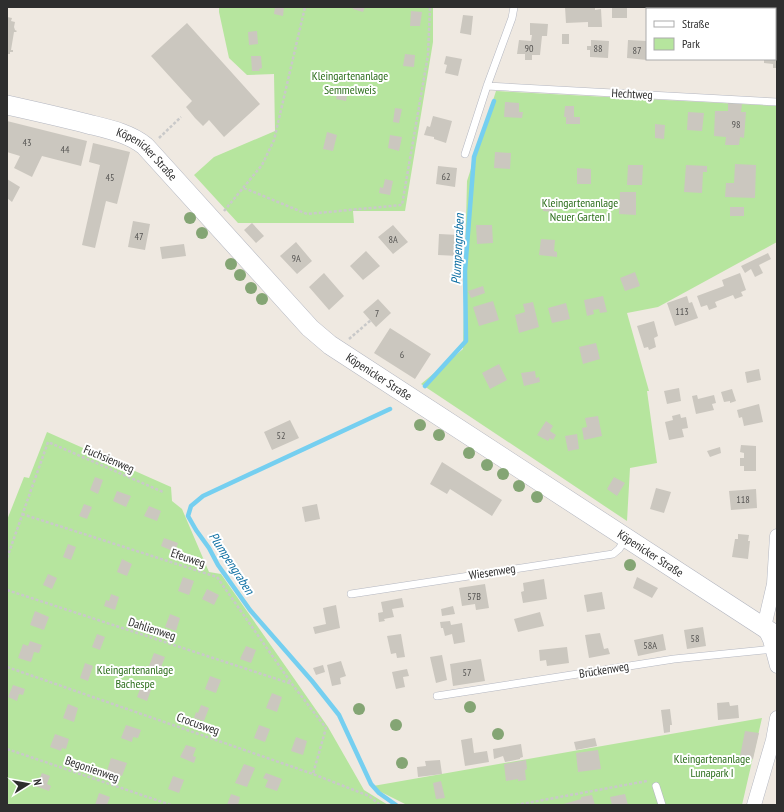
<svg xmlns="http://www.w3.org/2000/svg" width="784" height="812" font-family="'PT Sans Narrow',sans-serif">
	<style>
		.green { fill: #b6e59e }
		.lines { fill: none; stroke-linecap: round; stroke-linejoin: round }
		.stream { stroke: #75cff0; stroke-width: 4.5 }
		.building { fill: #cbc7bf }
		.lane-casing { stroke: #b4b7c1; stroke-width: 8 }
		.street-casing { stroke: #b4b7c1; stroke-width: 15 }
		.secondary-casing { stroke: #b4b7c1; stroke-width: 20 }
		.path { stroke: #c9c9c9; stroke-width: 2.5; stroke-dasharray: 3 2; stroke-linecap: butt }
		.lane { stroke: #fff; stroke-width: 7 }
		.street { stroke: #fff; stroke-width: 14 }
		.secondary { stroke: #fff; stroke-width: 19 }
		.tree { fill: #84a574 }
		.labels { text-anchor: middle; stroke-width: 4; stroke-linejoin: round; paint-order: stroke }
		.number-label { font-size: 10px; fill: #555452 }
		.park-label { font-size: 12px; fill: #2c6e1b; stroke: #fff }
		.street-label { font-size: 12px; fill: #2e2e2e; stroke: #fff }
		.water-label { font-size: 13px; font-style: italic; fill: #0d6fa3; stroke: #fff }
	</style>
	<rect width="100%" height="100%" fill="#efe9e1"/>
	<path class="green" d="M219,7H433V42L405,211H353L354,223H238L194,175L214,157L275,131L274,74L247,75L229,58L219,12Z
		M496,91L777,106V242L658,307L627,313L649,391H647L657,463L630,468L627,521L421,384L463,349L467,181Z
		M47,432L171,487L172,501L182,509L209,572L221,574L328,727L364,790L388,805H7V520L24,477L29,478Z
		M762,718L742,805H407L379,791L373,786Z"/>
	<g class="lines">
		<path class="stream" d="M425,386L466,341L465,271L474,157L494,101
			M390,409L203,496L191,506L188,516L196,530L209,548L218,565L250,610L312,681L339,715L371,784L379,793L396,805"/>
	</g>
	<path class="building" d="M275,7H284L283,16L274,14Z
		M353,7H365L363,12L353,9Z
		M565,7H595V10L601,9L602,27H588V22L566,23Z
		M612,7H627V18H612Z
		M710,7H729V9H710Z
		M411,11L422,12L420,26H410Z
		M463,15L473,16L471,35L460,33Z
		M7,17L12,18L11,21L15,22L14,27L15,30L17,31L16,32H14L11,50H13V52H10V54H7Z
		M187,23L260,104L224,137L209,120L203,126L195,118L186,107L192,101L151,56Z
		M530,23L548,24L547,36H542L540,55H532V60H525V54H517L519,40L531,41L532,35H530Z
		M257,31L258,44L249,45L248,32Z
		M562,34H569V44H562Z
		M591,40L609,41L608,58L590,57V50H587V46H591Z
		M628,40L647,41V60L627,58Z
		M775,42L777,43V68H773V64L764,63V59H775Z
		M405,54L415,55L414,67L403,66Z
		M251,56H261L262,68L259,69L260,71H252Z
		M446,56L462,59L458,76L445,73L447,65L444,64Z
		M338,86L349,87L346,101L336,99Z
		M505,102L519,103V112H523L522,118L504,117Z
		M728,103L742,104L741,112H746L744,138L740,137L739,145H725L726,137L714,136L715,111H728Z
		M565,106H574V117H580V124H566V117H564Z
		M395,108L402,109L399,123L393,122Z
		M688,112L704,113L702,131L687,130Z
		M433,116L452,121L446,143L434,139V137L424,135L427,126L430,127Z
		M7,121L87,141L81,166L42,156L32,177L14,168L20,156L7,152Z
		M655,124L665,125L664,139L655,138Z
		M327,132L337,135L333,151L323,149Z
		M390,135L402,137L399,151L388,148Z
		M93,143L130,152L117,204L106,201L95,248L82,245L100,165L89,162Z
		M495,152L511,153L510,169L494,168Z
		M735,164L756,165L755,198L725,197L726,183H734Z
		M628,165H643L642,185H627Z
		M686,165L707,166V172H703L702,193L684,192Z
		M438,166L457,168L455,187L436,184Z
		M577,168L591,169V184H577Z
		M7,179L20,187L12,202L7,198Z
		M385,179L393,181L390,195L379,193L380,187L383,188Z
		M620,192H636V215L619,214Z
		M544,203H554L553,212L543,211Z
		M730,207H744V216H730Z
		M133,221L150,224L145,250L128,247Z
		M252,223L264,236L256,243L244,230Z
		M393,225L408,242L393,254L378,237Z
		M476,225H492L493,243L477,244Z
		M439,234L459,235L458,256L438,255Z
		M541,239L555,240L554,251L557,252V257L539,255Z
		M296,242L312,261L297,274L280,256Z
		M184,244L186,256L162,259L160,247Z
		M366,251L380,266L363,280L350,266Z
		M768,253L771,259L759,265L763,273L755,277L751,269L745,273L741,266Z
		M635,272L640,286L625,291L620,278Z
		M324,273L344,296L329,310L309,287Z
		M740,273L746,290L741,292L743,296L735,299L733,295L715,302L717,307L709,310L707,305L701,307L697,296L724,286L722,280Z
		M483,286L485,293L471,298L468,291Z
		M603,296L607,312L600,313L599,309L593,310L594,314L587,316L584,300Z
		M687,296L689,303L692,302L698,318L675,326L667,303Z
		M378,299L391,313L376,327L363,312Z
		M493,301L499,320L479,326L473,307Z
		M533,302L539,327L519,333L515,315L525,312L523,304Z
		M566,303L570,319L552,323L548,308Z
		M654,321L658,336L654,338L656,347L649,350L648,347L644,348L637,326Z
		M390,328L431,354L415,379L374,353Z
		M596,343L600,359L583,364L579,347Z
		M499,364L507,380L490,389L482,373Z
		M759,369L761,380L747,383L745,372Z
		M535,371L536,378L539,377L540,382L524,386L521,373Z
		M679,388L681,401L667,404L664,391Z
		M732,389L736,401L730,403V401L724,402L721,392Z
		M697,395L698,399L714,395L716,403L712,404L714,410L696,414L692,396Z
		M759,404L763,422L744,426L742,417L739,418L737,410Z
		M680,414L681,418L686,417L688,428L682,429L684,437L669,440L665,422L673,420L672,416Z
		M598,416L602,436L584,440L582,428L587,427L585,418Z
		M290,420L299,438L272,450L264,432Z
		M546,421L553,426L550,431L556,435L553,440L550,438L548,441L537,435Z
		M577,434L579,449L568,451L565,436Z
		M741,445L756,446V471H744V466H740V458H744V453L740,452Z
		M720,447L721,453L710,457L707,451Z
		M442,462L502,500L492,516L450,489L447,494L430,484Z
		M95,477L103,480L98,494L90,490Z
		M614,477L625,483L617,496L607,489Z
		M656,488L671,492L664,513L650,509Z
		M756,489L757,508L731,510L729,491Z
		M117,491L131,496L126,507L113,501Z
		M84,504L92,507L87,519L79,516Z
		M317,504L320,519L305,522L302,507Z
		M149,506L161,511L157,521L144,516Z
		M738,534L749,535L748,541H750L748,559L732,557L735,539H738Z
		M164,538L178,543L175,552L161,546Z
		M68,544L76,547L71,560L63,557Z
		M122,559L132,564L127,576L117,572Z
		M48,574L57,578L52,589L43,585Z
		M183,577L194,581L189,595L178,591Z
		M637,577L658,588L652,598L633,588Z
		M544,579L547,599L523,603L521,592L524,591L523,583Z
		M485,584L489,608L476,610L475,604L462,606L459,588Z
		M207,589L219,595L214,605L202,599Z
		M602,592L605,609L587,612L584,595Z
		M111,594L119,597L115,610L104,606L106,600L109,601Z
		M402,598L404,607L392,609L394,617L384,619L385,621L379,622L378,613L383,612L381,602Z
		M336,605L340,628L315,634L313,627L326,624L323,608Z
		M453,606L455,614L442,616L441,609Z
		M35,611L49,617L44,630L30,625Z
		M540,612L544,626L518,632L514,619Z
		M170,614L180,618L176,631L165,627Z
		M450,621L451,625L462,623L465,642L454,644L452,634L445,636L443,628H441L440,622Z
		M703,627L706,646L687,649L684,630Z
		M600,633L604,649L608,648L610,654L589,658L585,635Z
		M97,634L105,637L100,650L92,647Z
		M401,634L405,657L397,658L396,653L391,654L387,636Z
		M663,634L666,650L638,656L634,640Z
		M30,641L42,645L39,653L34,652L31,662L18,658L23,644L28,646Z
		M246,646L256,650L251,663L240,659Z
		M567,647L569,663L547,666L546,660L540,661L539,650Z
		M154,653L165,657L160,670L149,666Z
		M442,655L447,680L436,683L430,657Z
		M481,659L485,681L453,686L450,664Z
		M341,661L346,676L340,678L341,684L332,686L327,665Z
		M85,663L93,666L88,681L80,678Z
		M323,665L325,672L316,675L313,668Z
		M407,669L409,676L403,677L405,687L396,689L392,672Z
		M210,676L221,680L216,693L205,689Z
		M142,684L152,687L147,701L137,697Z
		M13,685L25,689L23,695L19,694L17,701L8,697Z
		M272,693L282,697L277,712L266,708Z
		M729,702L730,706L738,705L739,718L718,720L717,703Z
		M68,704L78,708L74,722L63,718Z
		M201,705L209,708L204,721L194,718L196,712L198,713Z
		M670,709L672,725H670V732L664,733L661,710Z
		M126,725L141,730L138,738L133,737L132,742L121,738Z
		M259,725L270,729L265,742L254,738Z
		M745,731L759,733L753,759L740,756Z
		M55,734L69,739L66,749L62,748L61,751L50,747Z
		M296,737L307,741L303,755L291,751Z
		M472,738L474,753L487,751L489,762L465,766L461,740Z
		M595,738L597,746L576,750L574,742Z
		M521,744L523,757L520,758V759L505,762L503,756L494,759L493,749Z
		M186,745L196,748L193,756L196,757L194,763L180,757Z
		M598,750L601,769L578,772L576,753Z
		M111,758L127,763L122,776L107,771Z
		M440,760L442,774L418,777L417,767L426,766L425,761Z
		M526,760L527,769L525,770L526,780L518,781V779L506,781L504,764Z
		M244,764L255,768L247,787L235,783Z
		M42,773L50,776L47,784L51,786L49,791L35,786L37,779L39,780Z
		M266,773L282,779L277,791L265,787L268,780L263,778Z
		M173,776L184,780L179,793L168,789Z
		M441,781L445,798L436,799L433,783Z
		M99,793L110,797L107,805H95Z
		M231,794L240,797L238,805H227Z
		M625,794L628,805H612L610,797Z
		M592,795L595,805H560L581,799V797Z"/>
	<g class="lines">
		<g class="lane-casing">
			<path id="lane" d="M487,86L777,102
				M465,154L487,86L512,18L514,7
				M351,594L613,554L619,549L626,538
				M437,696L674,659L773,649
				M656,786L662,805"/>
		</g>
		<g class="street-casing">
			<path id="street" d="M777,536L774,584L764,627L770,640L777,666
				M754,805L773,740L777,718"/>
		</g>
		<g class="secondary-casing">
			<g id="secondary">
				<path id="s1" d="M7,105C34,111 61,117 88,124C108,129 129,133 145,146L310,328L330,345L777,636"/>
			</g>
		</g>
		<path class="path" d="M159,138L181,117
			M244,188L307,214L402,205L428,55L430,7
			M224,211L262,165L274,140L305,7
			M349,339L371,320
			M22,514L217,577L292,684L326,728L313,774
			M7,558L48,442L163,492
			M7,590L292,684
			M7,667L313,774L369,796L380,805
			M7,749L171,805
			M516,805L647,781"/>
		<use href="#lane" class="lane"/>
		<use href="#street" class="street"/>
		<use href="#secondary" class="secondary"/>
	</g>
	<g class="tree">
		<circle cx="190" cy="218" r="6"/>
		<circle cx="202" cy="233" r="6"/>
		<circle cx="231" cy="264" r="6"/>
		<circle cx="240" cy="275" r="6"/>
		<circle cx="251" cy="288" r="6"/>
		<circle cx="262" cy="299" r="6"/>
		<circle cx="420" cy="425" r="6"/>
		<circle cx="439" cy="435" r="6"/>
		<circle cx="469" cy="453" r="6"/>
		<circle cx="487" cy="465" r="6"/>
		<circle cx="503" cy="474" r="6"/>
		<circle cx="519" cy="486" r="6"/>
		<circle cx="537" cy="497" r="6"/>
		<circle cx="630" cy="565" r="6"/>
		<circle cx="470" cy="707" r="6"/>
		<circle cx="359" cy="709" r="6"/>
		<circle cx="396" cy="725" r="6"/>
		<circle cx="498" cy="734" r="6"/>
		<circle cx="402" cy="763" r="6"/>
	</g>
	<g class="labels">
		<g class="number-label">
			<text x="529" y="52">90</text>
			<text x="598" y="52">88</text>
			<text x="637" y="54">87</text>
			<text x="736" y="128">98</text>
			<text x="27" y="146">43</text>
			<text x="65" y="153">44</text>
			<text x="446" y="180">62</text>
			<text x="110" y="181">45</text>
			<text x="139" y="240">47</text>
			<text x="393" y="243">8A</text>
			<text x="296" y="262">9A</text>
			<text x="682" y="315">113</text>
			<text x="377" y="317">7</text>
			<text x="402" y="358">6</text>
			<text x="281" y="439">52</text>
			<text x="743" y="503">118</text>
			<text x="474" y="600">57B</text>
			<text x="695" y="642">58</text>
			<text x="650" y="649">58A</text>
			<text x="467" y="676">57</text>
		</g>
		<g class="park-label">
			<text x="350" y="80">Kleingartenanlage<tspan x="350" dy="14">Semmelweis</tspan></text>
			<text x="580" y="207">Kleingartenanlage<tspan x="580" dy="14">Neuer Garten I</tspan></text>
			<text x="135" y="674">Kleingartenanlage<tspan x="135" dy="14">Bachespe</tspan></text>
			<text x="712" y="763">Kleingartenanlage<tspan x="712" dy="14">Lunapark I</tspan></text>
		</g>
		<g class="street-label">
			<text transform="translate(632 94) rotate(3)" y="4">Hechtweg</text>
			<text dy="4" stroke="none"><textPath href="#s1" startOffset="151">Köpenicker Straße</textPath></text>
			<text dy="4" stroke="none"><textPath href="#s1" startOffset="475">Köpenicker Straße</textPath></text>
			<text transform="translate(109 459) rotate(23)" y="4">Fuchsienweg</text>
			<text dy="4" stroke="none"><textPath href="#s1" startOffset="799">Köpenicker Straße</textPath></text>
			<text transform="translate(188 558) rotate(18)" y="4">Efeuweg</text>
			<text transform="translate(492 572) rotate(-9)" y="4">Wiesenweg</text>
			<text transform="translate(152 629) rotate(18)" y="4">Dahlienweg</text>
			<text transform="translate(604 670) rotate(-9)" y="4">Brückenweg</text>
			<text transform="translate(198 724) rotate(19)" y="4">Crocusweg</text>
			<text transform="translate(92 769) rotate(19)" y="4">Begonienweg</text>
		</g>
		<g class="water-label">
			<text transform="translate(457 249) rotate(-87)" y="5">Plumpengraben</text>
			<text transform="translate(232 563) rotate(57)" y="5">Plumpengraben</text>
		</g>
	</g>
	<rect width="784" height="812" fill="none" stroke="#2e2e2e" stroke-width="16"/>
	<rect x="646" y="8" width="130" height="52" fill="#ffffff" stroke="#ababab"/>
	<rect x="654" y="21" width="20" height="6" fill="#ffffff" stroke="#ababab"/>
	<text x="682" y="28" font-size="12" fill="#2e2e2e">Straße</text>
	<rect x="654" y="38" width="20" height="12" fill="#b6e59e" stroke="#ababab"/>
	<text x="682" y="48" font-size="12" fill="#2e2e2e">Park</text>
	<g transform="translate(28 784) rotate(79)" stroke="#ffffff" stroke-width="3" paint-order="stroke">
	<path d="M0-3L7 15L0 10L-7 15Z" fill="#2e2e2e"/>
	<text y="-6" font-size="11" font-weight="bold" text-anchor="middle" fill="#2e2e2e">N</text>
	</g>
</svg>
